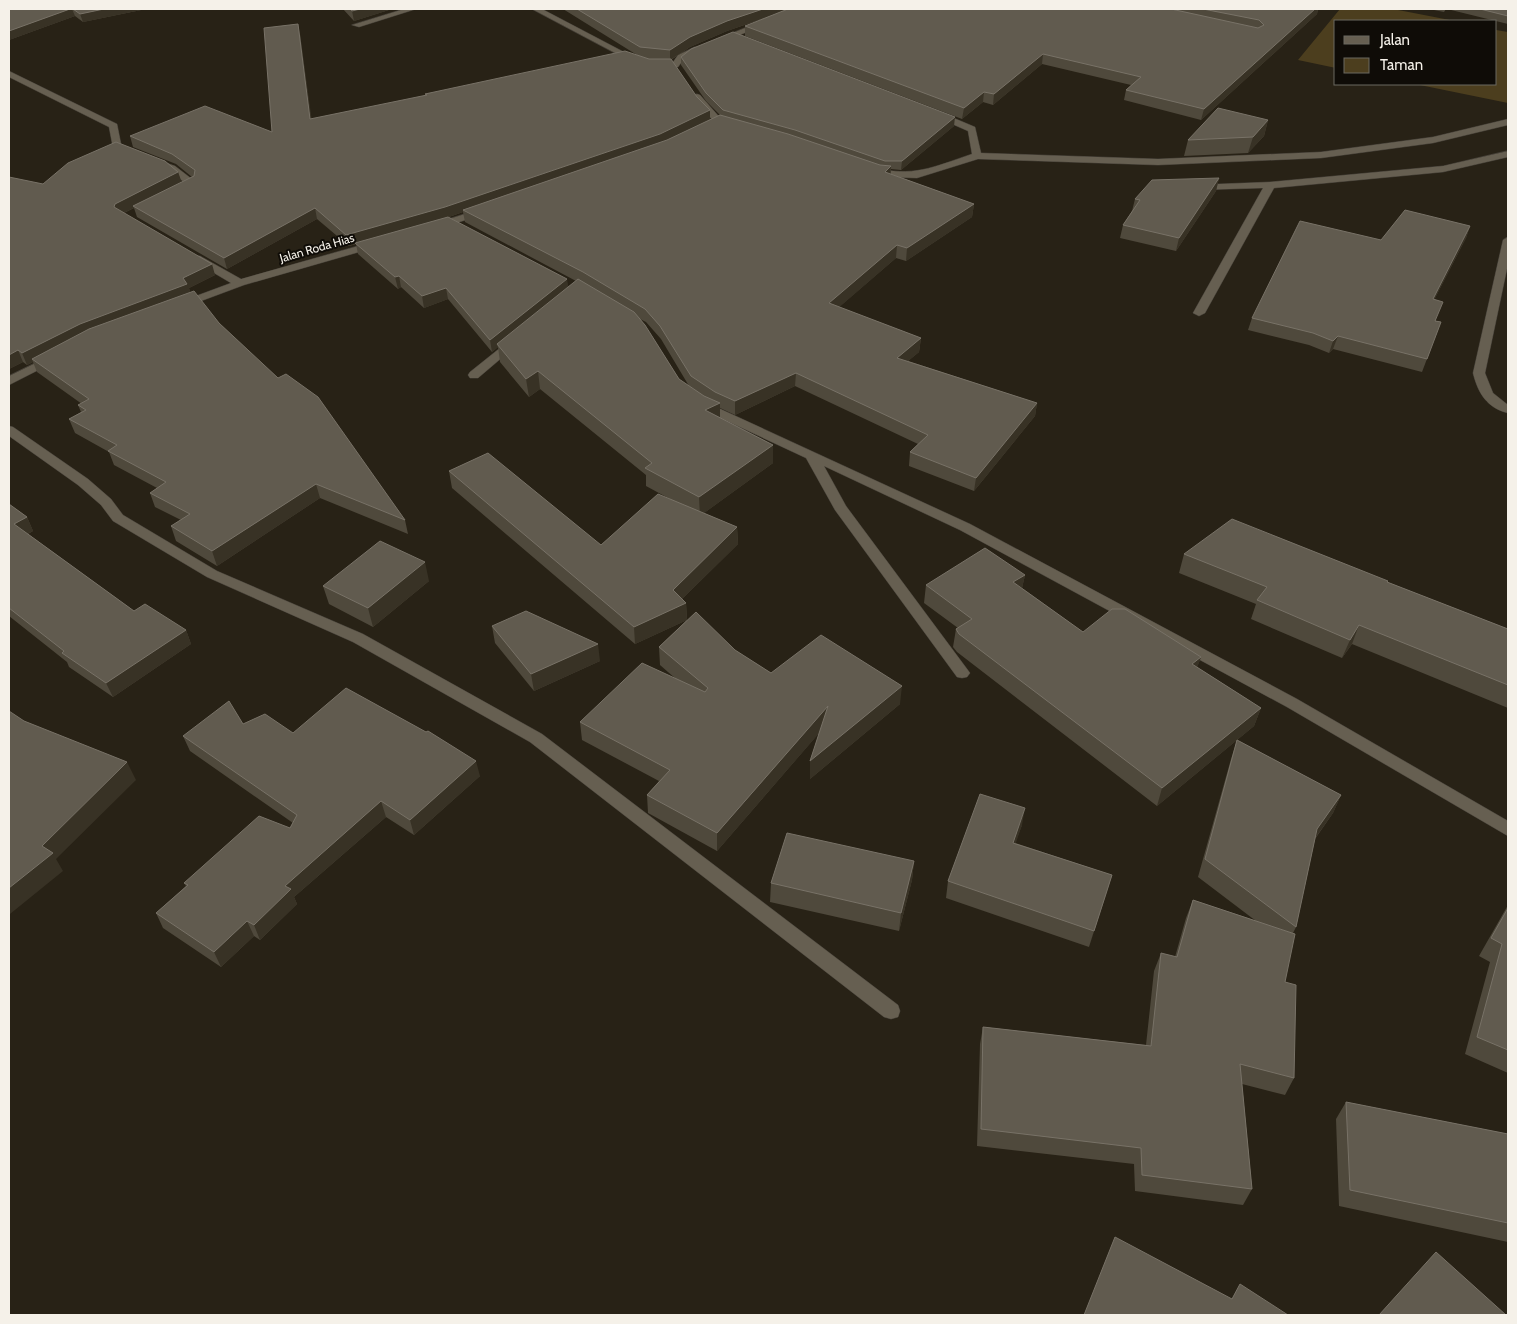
<svg xmlns="http://www.w3.org/2000/svg" width="1517" height="1324" font-family="Cabin,sans-serif">
	<style>
		.green { fill: #4c3e1e }
		.lines { fill: none; stroke-linecap: round; stroke-linejoin: round }
		.minor-casing { stroke: #433e36; stroke-width: 1 }
		.minor { fill: #665f51; fill-rule: evenodd }
		.wall { fill: #4f493c; fill-rule: evenodd }
		.shaded-wall { fill: #383225 }
		.building { fill: #615b4f; stroke: #787267 }
		.labels { text-anchor: middle; stroke-width: 4; stroke-linejoin: round; paint-order: stroke }
		.far-street-label { font-size: 12px; fill: #f5f1e9; stroke: #0f0c07 }
	</style>
	<rect width="100%" height="100%" fill="#282216"/>
	<path class="green" d="M1340,9H1393L1455,21H1336V68L1298,60Z
		M1496,30L1508,32V103L1415,84H1496Z"/>
	<g class="lines">
		<g class="minor-casing">
			<path id="minor" d="M404,9H416L359,27L352,25Z
				M532,9H542L641,61L634,63Z
				M760,22L767,24L722,42L715,40Z
				M695,47L702,49L684,59L678,67H672L671,65L678,55Z
				M9,71L117,124L121,144L137,152L132,155L113,148L109,127L9,77Z
				M697,94L700,95L722,120V124H716L694,99V95Z
				M937,111L975,127L981,153L1158,159L1321,152L1433,137L1508,119V125L1433,143L1321,158L1158,165L978,159L917,178L883,177L869,172L867,170L872,167C913,178 933,167 972,154L968,131L934,116L932,114Z
				M1508,151V157L1443,172L1274,188L1205,313L1199,316L1193,313L1263,188L1197,190L1192,187L1193,185L1270,182L1443,166Z
				M161,161L175,166L197,183L185,191H177V187L185,183L169,170L158,166V162Z
				M484,208L488,209V213L437,229L432,226L433,224Z
				M1508,237V264L1485,373L1493,393L1508,405V413C1487,408 1478,393 1473,373L1503,240Z
				M376,241L381,244L380,246L244,285L185,307H177L175,305L177,303L231,283L192,260L191,258L192,256H200L241,279Z
				M514,339L518,340L520,342L518,344L478,378H470L468,375L470,372L510,340Z
				M54,354L60,358L58,360L9,385V376Z
				M703,401L970,524L1297,699L1508,821V836L1287,707L960,530L824,466L846,506L970,673L967,677L962,678L957,677L835,510L806,458L699,408L697,405L699,402Z
				M9,426L13,427L88,479L111,499L123,515L217,571L363,634L542,734L898,1005L900,1011L898,1017L891,1019L884,1017L530,742L353,642L207,577L113,521L101,505L78,485L9,436Z"/>
		</g>
		<use href="#minor" class="minor"/>
	</g>
	<path class="wall" d="M9,9H146L83,22L75,16L9,40Z
		M343,9H392L354,21Z
		M563,9H1318L1317,14L1201,120L1124,100L1126,90L1131,85L1042,64L993,105L983,102L962,119L745,36V26L773,15L727,31L690,47L671,60L710,120L720,115L706,101L681,65V57L954,126L901,170L891,169V174L974,204L972,217L906,261L896,258L839,307L921,338L919,352L908,361L1037,403L1035,416L974,491L909,466L910,452L918,444L795,386L735,415L720,408V418L773,445V463L704,513L737,527L738,544L682,599L686,603L687,620L771,673L900,704L810,779L819,733L717,851L648,813L647,795L659,781L582,740L580,722L676,679L660,665L659,647L687,620L635,644L452,488L449,471L601,545L670,499L646,486V475L540,389L529,397L500,362L498,347L492,352L448,299L424,308L401,287L398,289L358,254L356,244L349,246L317,219L227,269L137,217L134,208L124,213L215,275L189,288L190,292L405,520L408,534L320,498L217,566L176,541L171,526L181,520L155,507L150,493L157,488L114,465L109,452L75,433L69,419L81,412L78,405L82,404L37,372L33,362L27,365L23,362L9,369L43,184L178,172L181,182L192,177L176,164L133,147L130,136L272,132L300,34L311,119L426,96L425,94L637,55ZM463,212L465,222L576,281L568,287L449,217ZM640,319L646,322L661,339L689,386L679,379Z
		M1429,9H1446L1444,12Z
		M1447,9H1508V24Z
		M1268,120L1264,136L1248,153L1184,156L1188,140Z
		M1219,178L1216,191L1176,251L1120,238L1123,225L1132,211L1135,199Z
		M1470,226L1466,238L1434,300L1436,321L1441,322L1422,372L1333,349L1329,353L1309,345L1248,330L1252,318L1381,240Z
		M9,504L27,517L33,531L28,534L134,611L186,630L191,644L113,697L69,667L67,662L9,616Z
		M1184,554L1387,582L1508,629V708L1352,644L1342,658L1251,619L1256,604L1179,573Z
		M1025,575L1022,588L1083,632L1201,657L1197,667L1261,708L1254,726L1237,740L1341,795L1333,813L1315,839L1296,927L1293,933L1285,982L1294,1078L1285,1095L1242,1084L1252,1189L1243,1205L1135,1191L1134,1164L977,1146L980,1044L983,1027L1146,1045L1154,971L1161,953L1175,957L1186,918L1193,900L1256,921L1198,877L1231,759L1237,740L1157,806L957,652L953,647L956,629L958,628L924,603L926,585Z
		M429,581L373,627L329,604L323,586Z
		M492,626L600,661L534,691L495,643Z
		M243,724L293,733L480,776L414,835L386,817L294,897L297,904L260,940L254,936L221,967L163,928L156,913L186,886L184,883L290,828L293,823L190,751L183,736Z
		M1022,825L1015,843L1112,875L1089,947L946,898L948,881Z
		M914,861L912,880L899,931L770,902L771,883Z
		M1508,905V1073L1465,1054L1490,962L1479,956Z
		M1346,1102L1508,1134V1242L1339,1206L1336,1119Z"/>
	<path class="shaded-wall" d="M70,9H72L75,16L9,40V31Z
		M104,9H146L83,22L80,14Z
		M360,9H392L354,21L352,11Z
		M763,9H790L727,31L690,47L670,60V50L690,37L727,21Z
		M1315,9H1318L1317,14L1201,120L1204,109Z
		M298,24L300,34L313,129L310,119Z
		M1043,54L1042,64L993,105L994,94Z
		M984,92L983,102L962,119L964,108Z
		M710,110V120L660,144L463,210V212L446,218L355,243L356,244L349,246L346,235Z
		M955,117L954,126L901,170L902,161Z
		M1268,120L1264,136L1248,153L1253,137Z
		M891,166L890,178L885,172Z
		M178,172L182,183L133,206L134,208L119,215L114,207L115,204Z
		M1219,178L1216,191L1176,251L1179,238Z
		M974,204L972,217L906,261L907,248Z
		M315,208L317,219L227,269L224,258Z
		M1470,226L1466,238L1428,312L1433,299Z
		M897,245L896,258L828,317L829,303Z
		M212,264L215,275L189,288L191,295L32,359L33,362L27,365L22,353L80,324L183,278Z
		M399,276L401,287L398,289L395,277Z
		M567,279L569,290L497,344L498,347L492,352L490,340Z
		M446,288L448,299L424,308L422,296Z
		M1338,336L1333,349L1329,353L1333,341Z
		M921,338L919,352L896,371L897,358Z
		M18,350L23,362L9,369V355Z
		M538,371L540,389L529,397L526,379Z
		M796,373L795,386L735,415V401Z
		M720,403V422L705,410Z
		M1037,403L1035,416L974,491L976,478Z
		M773,445V463L700,516L699,497Z
		M316,484L320,498L217,566L212,551Z
		M27,517L33,531L21,537L14,524Z
		M737,527L738,544L674,607L673,590Z
		M425,562L429,581L373,627L368,608Z
		M1025,575L1021,593L1013,582Z
		M686,603L687,620L635,644L634,627Z
		M1359,625L1352,644L1342,658L1350,640Z
		M186,630L191,644L113,697L106,683Z
		M598,644L600,661L534,691L531,674Z
		M1201,657L1195,674L1192,664Z
		M902,686L900,704L810,779V761Z
		M828,706L827,724L717,851V833Z
		M1261,708L1254,726L1157,806L1162,788Z
		M476,761L480,776L414,835L410,820Z
		M127,762L136,780L56,859L63,871L10,914L9,912V888L42,846Z
		M1341,795L1333,813L1308,848L1317,829Z
		M381,801L386,817L294,897L297,904L260,940L254,925L285,886Z
		M1025,808L1022,825L1010,860L1013,843Z
		M914,861L912,880L899,931L901,913Z
		M1112,875L1107,892L1089,947L1094,931Z
		M247,921L254,936L221,967L214,952Z"/>
	<path class="building" d="M9,9H70L9,31Z
		M73,9H104L80,14Z
		M350,9H360L352,11Z
		M577,9H763L727,21L690,37L670,50L640,47Z
		M788,9H1171L1258,28L1264,25L1259,20L1203,9H1315L1204,109L1126,90L1141,77L1043,54L994,94L984,92L964,108L745,26Z
		M1480,9H1508V16Z
		M298,24L310,119L427,95L425,94L625,51L649,59H671L697,97L710,110L660,134L445,207L346,235L315,208L224,258L133,206L194,176L195,170L172,154L130,136L205,106L272,132L264,28Z
		M733,32L955,117L902,161H885L795,130L723,110L706,93L681,57L691,49Z
		M1218,108L1268,120L1253,137L1188,140Z
		M720,115L788,134L880,165L891,166L885,172L974,204L907,248L897,245L829,303L921,338L897,358L1037,403L976,478L910,452L928,435L796,373L735,401L715,392L691,376L660,326L645,309L583,272L463,210L667,140Z
		M116,142L165,161L178,172L115,204L114,207L212,264L183,278L187,284L80,324L22,353L18,350L9,355V177L43,184L68,163Z
		M1219,178L1179,238L1123,225L1140,200L1135,199L1152,180Z
		M1405,210L1470,226L1433,299L1443,302L1435,321L1441,322L1427,359L1338,336L1333,341L1313,333L1252,318L1300,221L1381,240Z
		M448,217L567,279L490,340L446,288L422,296L399,276L395,277L355,243Z
		M578,279L634,312L645,325L679,379L704,396L720,403L705,410L773,445L699,497L645,468L652,463L538,371L526,379L497,344Z
		M194,291L219,323L278,378L286,374L318,397L405,520L316,484L212,551L171,526L190,514L150,493L166,482L108,451L117,445L69,419L86,410L78,405L89,399L32,359L89,329Z
		M488,453L601,545L658,494L737,527L673,590L686,603L634,627L449,471Z
		M9,504L27,517L14,524L134,611L145,604L186,630L106,683L62,653L64,651L9,608Z
		M1232,519L1388,581L1387,582L1508,629V685L1359,625L1350,640L1257,600L1267,587L1184,554Z
		M380,541L425,562L368,608L323,586Z
		M985,548L1025,575L1013,582L1083,632L1112,609H1125L1201,657L1192,664L1261,708L1162,788L959,634L956,629L972,619L926,585Z
		M526,611L598,644L531,674L492,626Z
		M696,612L735,650L771,673L821,635L902,686L810,761L828,706L717,833L647,795L670,770L580,722L642,663L705,692L708,688L659,647Z
		M346,688L426,732L428,731L476,761L410,820L381,801L285,886L291,889L254,925L247,921L214,952L156,913L188,885L184,883L259,816L290,828L297,815L183,736L229,701L243,724L265,714L293,733Z
		M9,711L24,721L127,762L42,846L53,853L9,888Z
		M1237,740L1341,795L1317,829L1296,927L1205,859Z
		M980,794L1025,808L1013,843L1112,875L1094,931L948,881Z
		M787,833L914,861L901,913L771,883Z
		M1193,900L1295,934L1285,982L1296,985L1294,1078L1240,1064L1252,1189L1142,1175L1141,1148L981,1129L983,1027L1151,1046L1161,953L1177,957Z
		M1508,908V1050L1477,1037L1502,944L1491,938Z
		M1346,1102L1508,1134V1223L1350,1190Z
		M1115,1237L1232,1299L1240,1284L1288,1315H1084Z
		M1436,1252L1506,1315H1379Z"/>
	<g class="labels">
		<g class="far-street-label">
			<text transform="translate(317 248) rotate(-16)" y="4">Jalan Roda Hias</text>
		</g>
	</g>
	<rect width="1517" height="1324" fill="none" stroke="#f5f1e9" stroke-width="20"/>
	<rect x="1334" y="20" width="162" height="65" fill="#0f0c07" stroke="#6b6861"/>
	<rect x="1344" y="36" width="25" height="8" fill="#665f51" stroke="#6b6861"/>
	<text x="1380" y="45" font-size="15" fill="#f5f1e9">Jalan</text>
	<rect x="1344" y="58" width="25" height="15" fill="#4c3e1e" stroke="#6b6861"/>
	<text x="1380" y="70" font-size="15" fill="#f5f1e9">Taman</text>
</svg>
